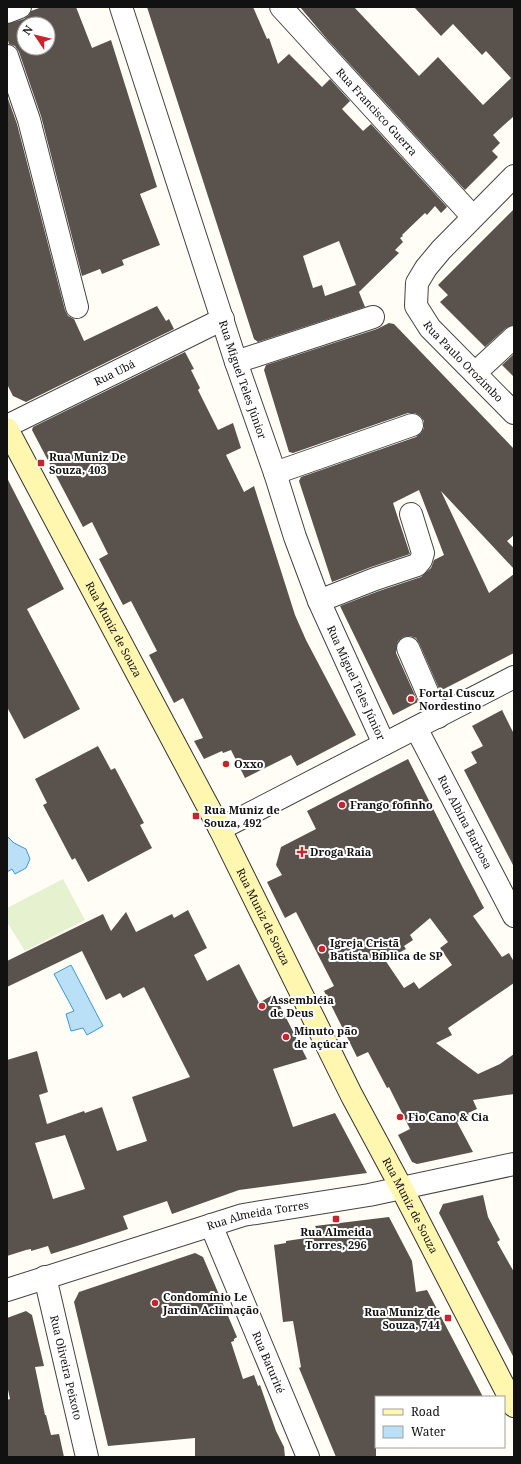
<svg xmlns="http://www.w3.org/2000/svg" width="521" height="1464" font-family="'Noto Serif',serif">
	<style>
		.pitch { fill: #e6f2cf }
		.water { fill: #b9e0f7; stroke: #3f96cf }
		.building { fill: #5a524d; fill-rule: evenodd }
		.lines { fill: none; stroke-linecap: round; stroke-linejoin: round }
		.street-casing { stroke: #444; stroke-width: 24 }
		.secondary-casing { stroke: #333; stroke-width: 24 }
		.street { stroke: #fff; stroke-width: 22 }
		.secondary { stroke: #fff6b0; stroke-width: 22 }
		.poi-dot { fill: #c4262e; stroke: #fff; stroke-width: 1.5 }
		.labels { text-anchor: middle; stroke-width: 4; stroke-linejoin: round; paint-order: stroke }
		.street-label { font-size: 11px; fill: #111; stroke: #fff }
		.poi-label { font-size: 11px; font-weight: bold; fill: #111; stroke: #fff; text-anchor: start }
	</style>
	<rect width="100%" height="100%" fill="#fffdf5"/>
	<path class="pitch" d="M63,879L85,920L25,951L7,922V908Z"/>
	<path class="water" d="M7,836L14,843L26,849L30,859L26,868L15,874L12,869L7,872Z
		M71,965L103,1026L87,1035L83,1028L71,1031L66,1014L74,1011L54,974Z"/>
	<path class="building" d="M42,7H76L92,48L111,40L157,187L140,194L160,245L122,260L124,265L102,274L100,269L82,276L41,116L19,52L15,46L9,44L7,37V24L24,19L29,15L31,11ZM24,24H48V48H24Z
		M147,7H253L267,39L269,38L278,64L289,54L322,87L330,79L350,101L342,109L363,131L371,124L447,207L441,213L435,206L427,215L425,213L402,235L403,236L400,238L403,242L395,250L399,253L359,292L365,307L258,342L254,339ZM339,241L356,285L325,296L322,285L313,288L303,256Z
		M300,7H354L419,76L438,57L483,105L511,78L486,51L482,55L453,24L441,36L414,7H514V116L493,135L500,143L492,151L498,157L465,190L326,38Z
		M7,96L17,124L65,310L68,316L74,319L84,341L157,306L166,321L169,319L174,329L26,402L13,396L7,384Z
		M514,209V325L506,328L485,347L440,302L448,295L438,285Z
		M389,323L394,324L514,449V535L507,541L514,548V569L441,491L489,593L514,574V653L440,691L419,643L416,638L410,636L403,637L398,641L396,647V653L418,702L393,715L340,606L379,591L421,577L431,568L434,560L444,555L419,490L393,503L410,554L371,567L332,582L299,481L301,477L416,437L421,433L424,428V421L420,416L415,413H408L293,453L289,452L264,370L266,365L377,329Z
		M185,352L194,369L191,370L200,388L198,390L218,430L233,423L241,448L226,455L244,492L254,486L295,615L306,640L356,735L297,766L291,755L245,778L231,750L223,753L222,751L204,759L194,741L203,738L183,698L174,703L149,655L157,651L131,601L123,605L99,559L108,554L92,522L83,527L32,430L33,427Z
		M514,354V377L502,365Z
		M7,478L64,589L27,609L80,709L24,739L7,707Z
		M502,710L514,734V867L464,770L477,763L471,752L483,746L472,726Z
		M98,746L111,770L115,768L144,823L140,825L152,848L88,882L75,858L72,860L43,805L47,803L35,779Z
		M408,759L463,868L484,908L473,916L502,957L509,953L514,962V983L448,1028L452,1035L436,1043L478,1074L500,1064L514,1054V1094L473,1100L477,1109L468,1113L470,1116L457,1122L473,1152L417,1164L412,1162L398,1135L410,1129L389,1087L387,1088L368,1052L357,1057L324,991L334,986L296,912L285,918L267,882L282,875L276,865L281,847L316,829L307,811ZM430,918L448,942L440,948L452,965L419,989L414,982L404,988L385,960L406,949L404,946L413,940L410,935Z
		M188,910L207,948L194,955L207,981L239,964L259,1003L274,994L307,1059L273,1069L293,1127L335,1113L367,1173L239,1190L172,1214L167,1201L123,1216L128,1229L80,1245L51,1254L48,1246L31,1251V1249L26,1250L7,1256V1060L37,1051L48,1092L39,1095L47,1124L84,1111L85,1113L102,1107L117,1151L147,1141L132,1097L190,1077L144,987L123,998L120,993L106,1000L82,951L7,987V961L103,914L111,931L126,912L136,932L172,914L174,918ZM65,1135L85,1189L53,1199L35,1143Z
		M483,1195L488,1217L500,1240L497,1242L514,1272V1358L439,1213L443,1204Z
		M389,1217L412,1261L416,1292L427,1290L483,1397H376V1457H336L299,1368L301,1367L293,1321L283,1322L274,1245L286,1243V1241L320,1236L315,1226Z
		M195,1253L203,1257L237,1337L234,1339V1341L231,1342L243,1379L254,1375L258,1386L260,1385L276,1431L284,1447L285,1457H195V1438L108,1446L74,1302L79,1292Z
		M26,1311L32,1315L44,1366L35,1367L45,1415H46L51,1435L59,1434L64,1457H7V1400L10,1399L7,1385V1318Z"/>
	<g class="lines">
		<g class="street-casing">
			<g id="street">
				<path id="s1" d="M121,7L236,362L275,473L295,537L319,601L384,744"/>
				<path id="s2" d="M281,7L473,217"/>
				<path d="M7,12L20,7"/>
				<path d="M7,56L29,120L77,307"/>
				<path id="s3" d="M514,176L441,250L426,268L417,283L416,306L430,328L514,413"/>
				<path d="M236,362L373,317"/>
				<path d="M475,373L514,337"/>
				<path id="s4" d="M7,426L223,319"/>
				<path d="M275,473L412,425"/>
				<path d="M319,601L375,579L417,565L421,560L423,553L411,514"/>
				<path d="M408,648L438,717"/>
				<path id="s5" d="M416,728L514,916"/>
				<path d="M220,829L514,677"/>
				<path id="s6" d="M211,1225L308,1457"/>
				<path id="s7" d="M45,1277L87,1457"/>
				<path id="s8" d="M7,1290L243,1215L369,1195L514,1164"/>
			</g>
		</g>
		<g class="secondary-casing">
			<g id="secondary">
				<path id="s9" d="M7,429L220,829L352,1096L402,1189L514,1406"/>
			</g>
		</g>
		<use href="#street" class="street"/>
		<use href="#secondary" class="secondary"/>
	</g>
	<g class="poi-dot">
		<rect x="37" y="459" width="8" height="8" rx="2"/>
		<circle cx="411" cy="699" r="4"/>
		<circle cx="226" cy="764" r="4"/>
		<circle cx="342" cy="805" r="4"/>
		<rect x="192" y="812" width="8" height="8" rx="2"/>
		<path d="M300 846h4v4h4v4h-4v4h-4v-4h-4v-4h4z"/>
		<circle cx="322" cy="949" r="4"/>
		<circle cx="262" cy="1006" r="4"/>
		<circle cx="286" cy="1037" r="4"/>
		<circle cx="400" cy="1117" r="4"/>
		<rect x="332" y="1215" width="8" height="8" rx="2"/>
		<circle cx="155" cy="1303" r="4"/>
		<rect x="444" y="1314" width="8" height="8" rx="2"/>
	</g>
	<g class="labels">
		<g class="street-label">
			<text dy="4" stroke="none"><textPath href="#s2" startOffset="142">Rua Francisco Guerra</textPath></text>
			<text dy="4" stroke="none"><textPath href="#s3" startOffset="241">Rua Paulo Orozimbo</textPath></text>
			<text dy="4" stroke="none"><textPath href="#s4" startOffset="120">Rua Ubá</textPath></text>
			<text dy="4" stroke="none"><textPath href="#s1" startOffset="392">Rua Miguel Teles Júnior</textPath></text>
			<text dy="4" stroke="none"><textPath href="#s9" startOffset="227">Rua Muniz de Souza</textPath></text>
			<text dy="4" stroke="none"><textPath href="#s1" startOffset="716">Rua Miguel Teles Júnior</textPath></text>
			<text dy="4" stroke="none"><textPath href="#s5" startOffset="106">Rua Albina Barbosa</textPath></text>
			<text dy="4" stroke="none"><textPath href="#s9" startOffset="551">Rua Muniz de Souza</textPath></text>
			<text dy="4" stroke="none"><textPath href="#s9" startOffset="875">Rua Muniz de Souza</textPath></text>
			<text dy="4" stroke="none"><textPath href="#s8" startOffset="262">Rua Almeida Torres</textPath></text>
			<text dy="4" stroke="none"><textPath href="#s6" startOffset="149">Rua Baturité</textPath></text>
			<text dy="4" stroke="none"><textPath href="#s7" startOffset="93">Rua Oliveira Peixoto</textPath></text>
		</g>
		<g class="poi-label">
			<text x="49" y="461">Rua Muniz De<tspan x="49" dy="13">Souza, 403</tspan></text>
			<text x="419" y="697">Fortal Cuscuz<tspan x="419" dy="13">Nordestino</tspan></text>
			<text x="234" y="768">Oxxo</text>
			<text x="350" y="809">Frango fofinho</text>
			<text x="204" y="814">Rua Muniz de<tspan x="204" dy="13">Souza, 492</tspan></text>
			<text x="310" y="856">Droga Raia</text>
			<text x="330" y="947">Igreja Cristã<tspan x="330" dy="13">Batista Bíblica de SP</tspan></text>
			<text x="270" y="1004">Assembléia<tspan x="270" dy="13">de Deus</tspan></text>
			<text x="294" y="1035">Minuto pão<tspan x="294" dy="13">de açúcar</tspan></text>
			<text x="408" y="1121">Fio Cano &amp; Cia</text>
			<text x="336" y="1236" text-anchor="middle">Rua Almeida<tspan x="336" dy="13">Torres, 296</tspan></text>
			<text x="163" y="1301">Condomínio Le<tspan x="163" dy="13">Jardin Aclimação</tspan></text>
			<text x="440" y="1316" text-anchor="end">Rua Muniz de<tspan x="440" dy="13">Souza, 744</tspan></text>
		</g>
	</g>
	<rect width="521" height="1464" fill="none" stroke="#111111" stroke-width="16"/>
	<rect x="375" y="1396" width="130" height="52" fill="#ffffff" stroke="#a0a0a0"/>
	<rect x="383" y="1409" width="20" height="6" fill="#fff6b0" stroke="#a0a0a0"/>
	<text x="411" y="1416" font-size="12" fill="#111111">Road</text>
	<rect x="383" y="1426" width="20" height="12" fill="#b9e0f7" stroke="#a0a0a0"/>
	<text x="411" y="1436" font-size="12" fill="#111111">Water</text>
	<g transform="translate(36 36) rotate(305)"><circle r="19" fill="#ffffff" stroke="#a0a0a0"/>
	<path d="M0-3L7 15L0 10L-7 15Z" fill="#c4262e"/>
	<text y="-6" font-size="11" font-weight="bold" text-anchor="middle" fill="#111111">N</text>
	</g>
</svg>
